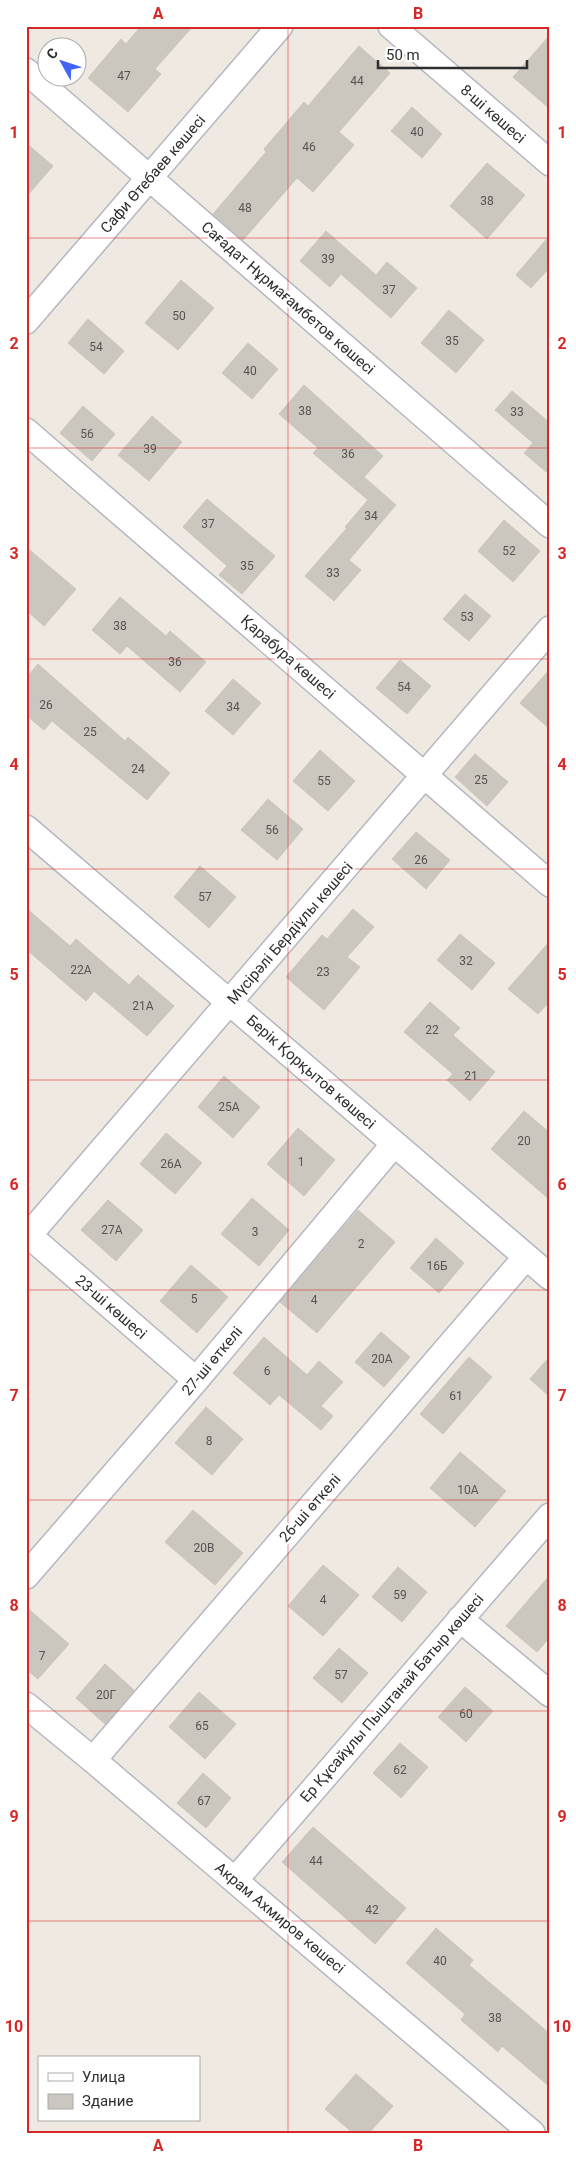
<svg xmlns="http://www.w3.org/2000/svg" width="576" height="2159" font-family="Roboto,sans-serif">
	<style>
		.building { fill: #cbc7bf; stroke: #cbc5ba }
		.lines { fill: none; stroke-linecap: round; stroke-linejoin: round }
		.minor-casing { stroke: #b4b7c1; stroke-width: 28 }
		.minor { stroke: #fff; stroke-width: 25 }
		.grid { fill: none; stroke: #d62828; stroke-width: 1; stroke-opacity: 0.55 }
		.labels { text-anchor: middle; stroke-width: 4.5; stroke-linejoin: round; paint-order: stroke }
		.number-label { font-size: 12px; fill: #555452 }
		.street-label { font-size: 15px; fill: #2e2e2e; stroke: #fff }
		.neatline { fill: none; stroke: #d62828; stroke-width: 2 }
		.grid-label { font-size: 16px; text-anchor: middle; font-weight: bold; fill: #d62828 }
	</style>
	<rect width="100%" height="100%" fill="#efe9e1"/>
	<path class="building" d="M141,26H193L155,69L161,74L128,112L88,78L121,39L126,44Z
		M550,35V109L513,77Z
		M359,46L390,73L339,132L354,145L313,192L297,178L243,240L213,214L266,152L264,149L304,102L308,106Z
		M412,107L442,134L422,158L391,131Z
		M26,143L53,166L26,197Z
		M487,163L525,195L487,239L450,206Z
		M326,231L376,275L387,262L417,288L391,318L341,274L330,287L300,261Z
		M550,235V267L531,288L516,275Z
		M181,280L214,308L178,350L145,323Z
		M449,310L484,340L456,373L421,343Z
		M88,319L124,351L104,374L68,343Z
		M248,343L278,369L252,399L222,373Z
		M304,385L383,456L364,477L396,505L349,560L361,570L334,601L305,576L347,528L345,527L368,500L313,453L318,448L279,414Z
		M512,391L550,423V475L524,453L533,443L495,410Z
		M83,406L115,434L92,461L60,433Z
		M152,416L182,442L149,481L118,455Z
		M207,499L275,556L242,594L219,575L227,566L183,527Z
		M504,520L540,551L513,582L478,551Z
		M26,547L76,589L44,626L26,610Z
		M465,594L491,616L469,641L443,619Z
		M120,597L166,636L170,631L206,662L180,692L127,646L120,654L92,630Z
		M400,660L431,686L407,714L376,688Z
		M38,664L125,741L128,737L170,773L147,800L52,721L44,730L26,715V678Z
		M550,669V729L520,703Z
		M233,679L261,703L233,735L205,711Z
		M320,750L355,781L328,811L293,781Z
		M475,754L508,782L487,806L455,777Z
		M268,799L303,829L277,860L241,830Z
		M416,832L450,860L426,889L392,859Z
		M200,866L236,897L209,928L174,897Z
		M26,908L70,946L76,939L129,985L138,975L174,1006L147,1036L94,991L86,1001L26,949Z
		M353,909L374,927L347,957L360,967L324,1010L286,977L322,935L327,939Z
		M460,934L495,963L472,990L437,960Z
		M550,941V1001L538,1014L508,989Z
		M430,1002L460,1028L453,1035L495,1072L470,1101L447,1080L453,1074L404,1032Z
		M224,1076L260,1107L233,1138L198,1107Z
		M524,1111L550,1133V1200L491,1149Z
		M298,1128L335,1160L304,1196L267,1164Z
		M166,1133L202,1163L175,1194L140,1164Z
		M252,1198L289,1230L259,1266L221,1234Z
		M108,1200L143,1230L116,1261L81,1230Z
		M358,1210L395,1242L317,1333L280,1302Z
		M436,1238L464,1263L439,1293L410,1268Z
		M191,1265L228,1297L197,1333L160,1301Z
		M381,1332L410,1357L384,1387L355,1362Z
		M264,1337L307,1375L319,1361L343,1382L321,1406L333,1416L321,1430L279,1395L270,1405L233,1373Z
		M550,1356V1397L530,1379Z
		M469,1357L492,1377L443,1434L420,1414Z
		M206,1407L243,1439L212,1475L175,1443Z
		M460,1452L506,1491L475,1527L430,1488Z
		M193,1510L243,1553L215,1585L165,1542Z
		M323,1565L359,1595L323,1636L288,1606Z
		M398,1567L427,1592L402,1622L372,1597Z
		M550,1575V1637L537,1652L506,1626Z
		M26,1607L69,1644L38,1679L26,1669Z
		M339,1648L368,1673L342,1703L313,1678Z
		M105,1664L134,1690L105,1724L76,1698Z
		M465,1687L493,1711L466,1742L438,1717Z
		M199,1692L236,1724L205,1759L169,1727Z
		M400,1743L428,1767L401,1798L373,1773Z
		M203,1773L231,1798L206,1828L177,1803Z
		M313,1827L406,1908L375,1944L282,1862Z
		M436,1928L473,1960L469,1965L550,2034V2087L502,2046L498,2052L461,2020L465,2014L406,1963Z
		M356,2074L393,2106L369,2133H353L325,2109Z"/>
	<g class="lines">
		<g class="minor-casing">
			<path id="minor" d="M391,26L550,163
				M26,71L550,525
				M26,321L280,26
				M26,431L550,884
				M26,828L550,1277
				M26,1233L196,1380
				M29,1235L550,629
				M26,1576L196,1380L394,1144
				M460,1619L550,1694
				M26,1705L93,1760L532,2133
				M93,1760L526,1257
				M235,1880L550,1516"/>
		</g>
		<use href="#minor" class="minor"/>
	</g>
	<path class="grid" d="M288,26V2133M26,238H550M26,448H550M26,659H550M26,869H550M26,1080H550M26,1290H550M26,1500H550M26,1711H550M26,1921H550"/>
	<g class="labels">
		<g class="number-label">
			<text x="124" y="80">47</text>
			<text x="357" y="85">44</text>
			<text x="417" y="136">40</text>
			<text x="309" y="151">46</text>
			<text x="487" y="205">38</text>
			<text x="245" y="212">48</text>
			<text x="328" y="263">39</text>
			<text x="389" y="294">37</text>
			<text x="179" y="320">50</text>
			<text x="452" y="345">35</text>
			<text x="96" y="351">54</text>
			<text x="250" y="375">40</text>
			<text x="305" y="415">38</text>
			<text x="517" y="416">33</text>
			<text x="87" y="438">56</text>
			<text x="150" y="453">39</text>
			<text x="348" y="458">36</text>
			<text x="371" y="520">34</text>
			<text x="208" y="528">37</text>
			<text x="509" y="555">52</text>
			<text x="247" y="570">35</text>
			<text x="333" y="577">33</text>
			<text x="467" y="621">53</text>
			<text x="120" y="630">38</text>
			<text x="175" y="666">36</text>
			<text x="404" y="691">54</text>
			<text x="46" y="709">26</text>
			<text x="233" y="711">34</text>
			<text x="90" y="736">25</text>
			<text x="138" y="773">24</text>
			<text x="481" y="784">25</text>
			<text x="324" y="785">55</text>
			<text x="272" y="834">56</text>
			<text x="421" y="864">26</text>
			<text x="205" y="901">57</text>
			<text x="466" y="965">32</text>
			<text x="81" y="974">22А</text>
			<text x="323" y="976">23</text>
			<text x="143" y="1010">21А</text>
			<text x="432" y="1034">22</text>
			<text x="471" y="1080">21</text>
			<text x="229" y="1111">25А</text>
			<text x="524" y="1145">20</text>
			<text x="301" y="1166">1</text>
			<text x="171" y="1168">26А</text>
			<text x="112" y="1234">27А</text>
			<text x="255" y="1236">3</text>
			<text x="361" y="1248">2</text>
			<text x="437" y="1270">16Б</text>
			<text x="194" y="1303">5</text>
			<text x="314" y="1304">4</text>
			<text x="382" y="1363">20А</text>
			<text x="267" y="1375">6</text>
			<text x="456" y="1400">61</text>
			<text x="209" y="1445">8</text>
			<text x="468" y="1494">10А</text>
			<text x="204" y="1552">20В</text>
			<text x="400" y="1599">59</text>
			<text x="323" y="1604">4</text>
			<text x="42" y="1660">7</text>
			<text x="341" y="1679">57</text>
			<text x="106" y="1699">20Г</text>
			<text x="466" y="1718">60</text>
			<text x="202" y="1730">65</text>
			<text x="400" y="1774">62</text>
			<text x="204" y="1805">67</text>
			<text x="316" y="1865">44</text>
			<text x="372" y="1914">42</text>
			<text x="440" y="1965">40</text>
			<text x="495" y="2022">38</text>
		</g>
		<g class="street-label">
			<text transform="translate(493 114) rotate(41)" y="5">8-шi көшесi</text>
			<text transform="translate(153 174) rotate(-49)" y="5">Сафи Өтебаев көшесі</text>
			<text transform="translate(288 298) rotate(41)" y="5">Сағадат Нұрмағамбетов көшесі</text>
			<text transform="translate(288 657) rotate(41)" y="5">Қарабура көшесі</text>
			<text transform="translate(290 933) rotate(-49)" y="5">Мүсірәлі Бердіұлы көшесі</text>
			<text transform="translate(311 1072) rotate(41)" y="5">Берік Қорқытов көшесі</text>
			<text transform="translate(111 1307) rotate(41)" y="5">23-шi көшесi</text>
			<text transform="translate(212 1361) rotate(-50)" y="5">27-ші өткелі</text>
			<text transform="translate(310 1508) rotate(-49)" y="5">26-ші өткелі</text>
			<text transform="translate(392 1698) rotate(-49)" y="5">Ер Құсайұлы Пыштанай Батыр көшесі</text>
			<text transform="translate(280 1918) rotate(40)" y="5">Акрам Ахмиров көшесі</text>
		</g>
	</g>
	<rect width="576" height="2159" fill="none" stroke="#ffffff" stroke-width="55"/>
	<rect x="38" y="2056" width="162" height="65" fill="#ffffff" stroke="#ababab"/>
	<rect x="48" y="2073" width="25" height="8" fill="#ffffff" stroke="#ababab"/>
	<text x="82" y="2082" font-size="15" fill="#2e2e2e">Улица</text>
	<rect x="48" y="2094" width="25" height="15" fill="#cbc7bf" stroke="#ababab"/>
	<text x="82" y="2106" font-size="15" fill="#2e2e2e">Здание</text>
	<g transform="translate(62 62) rotate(310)"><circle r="24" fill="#ffffff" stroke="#ababab"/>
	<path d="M0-4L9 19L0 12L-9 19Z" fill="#4264fb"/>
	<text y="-8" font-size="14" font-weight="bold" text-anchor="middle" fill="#2e2e2e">С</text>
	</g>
	<path d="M378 60v8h149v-8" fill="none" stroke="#2e2e2e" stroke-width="2.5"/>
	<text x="386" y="60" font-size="15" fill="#2e2e2e" stroke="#ffffff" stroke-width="4" paint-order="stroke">50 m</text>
	<rect x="28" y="28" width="520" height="2104" class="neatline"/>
	<g class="grid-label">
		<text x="158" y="19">A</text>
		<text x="418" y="19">B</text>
		<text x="14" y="138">1</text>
		<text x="562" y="138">1</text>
		<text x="14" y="349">2</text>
		<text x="562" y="349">2</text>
		<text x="14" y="559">3</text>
		<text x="562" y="559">3</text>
		<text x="14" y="770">4</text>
		<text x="562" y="770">4</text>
		<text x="14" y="980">5</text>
		<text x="562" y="980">5</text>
		<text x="14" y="1190">6</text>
		<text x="562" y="1190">6</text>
		<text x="14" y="1401">7</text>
		<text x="562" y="1401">7</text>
		<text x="14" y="1611">8</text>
		<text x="562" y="1611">8</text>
		<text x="14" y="1822">9</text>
		<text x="562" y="1822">9</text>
		<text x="14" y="2032">10</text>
		<text x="562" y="2032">10</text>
		<text x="158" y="2151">A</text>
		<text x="418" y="2151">B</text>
	</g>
</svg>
